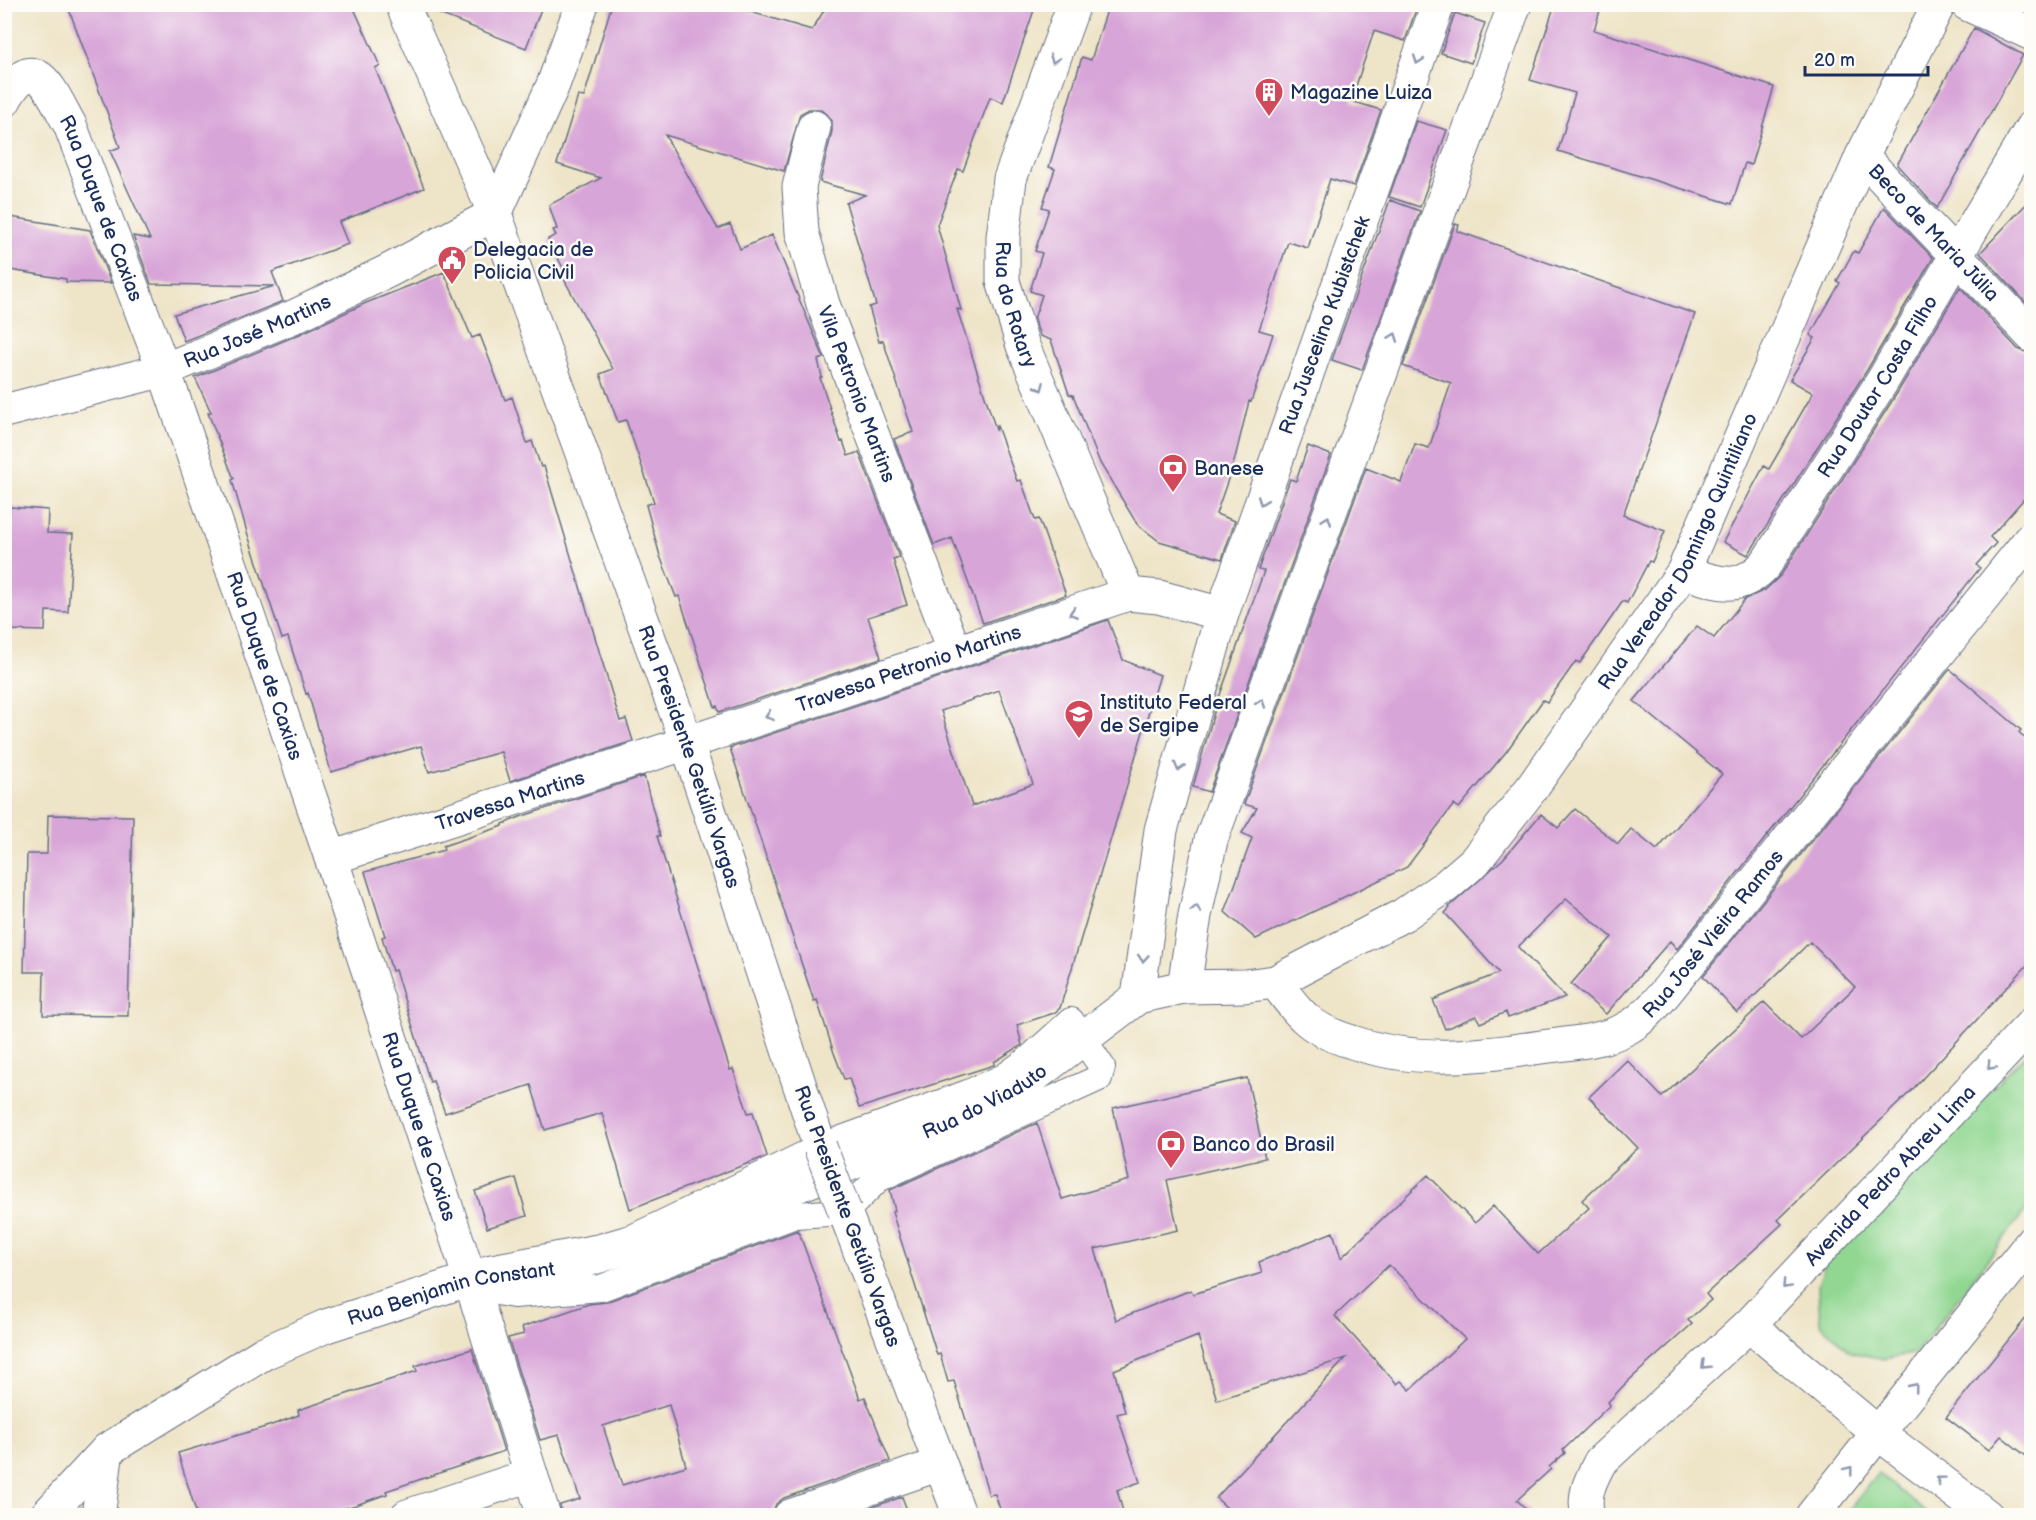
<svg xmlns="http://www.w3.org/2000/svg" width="2036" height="1520" font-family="'Balsamiq Sans',sans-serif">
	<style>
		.green { fill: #91d792; stroke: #568378; stroke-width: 1.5 }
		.building { fill: #d8a5d8; fill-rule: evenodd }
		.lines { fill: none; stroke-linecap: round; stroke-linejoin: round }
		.pedestrian-casing { stroke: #656e83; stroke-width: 28 }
		.minor-casing { stroke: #656e83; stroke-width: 35 }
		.tertiary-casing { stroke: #656e83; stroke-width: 35 }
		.primary-casing { stroke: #656e83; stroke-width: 35 }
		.pedestrian { stroke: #fff; stroke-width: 26 }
		.minor { stroke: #fff; stroke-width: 33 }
		.tertiary { stroke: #fff; stroke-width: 33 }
		.primary { stroke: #fff; stroke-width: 33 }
		.tertiary-bridge-casing { stroke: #656e83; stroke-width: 35; stroke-linecap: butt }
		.tertiary-bridge { stroke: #fff; stroke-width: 33 }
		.oneway { stroke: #8d97ae }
		.labels { text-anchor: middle; stroke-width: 5; stroke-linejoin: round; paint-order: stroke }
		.poi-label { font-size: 20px; fill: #1b2f5e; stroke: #fdfcf7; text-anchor: start }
		.street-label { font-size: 20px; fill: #1b2f5e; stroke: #fdfcf7 }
	</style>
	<rect width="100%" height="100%" fill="#fdfcf7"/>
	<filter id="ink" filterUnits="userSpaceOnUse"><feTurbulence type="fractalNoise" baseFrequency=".0167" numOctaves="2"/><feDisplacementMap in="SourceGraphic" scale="12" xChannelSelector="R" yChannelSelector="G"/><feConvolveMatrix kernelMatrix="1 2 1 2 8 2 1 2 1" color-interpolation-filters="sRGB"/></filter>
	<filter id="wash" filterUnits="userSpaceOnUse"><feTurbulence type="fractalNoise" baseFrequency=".008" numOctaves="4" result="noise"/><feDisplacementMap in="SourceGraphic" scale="24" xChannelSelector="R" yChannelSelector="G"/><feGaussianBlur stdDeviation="1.35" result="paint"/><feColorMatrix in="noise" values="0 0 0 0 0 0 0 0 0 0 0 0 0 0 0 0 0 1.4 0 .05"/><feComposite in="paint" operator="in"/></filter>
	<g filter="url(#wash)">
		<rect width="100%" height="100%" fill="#eee4c7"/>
		<path class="green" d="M2024,1056L2031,1057V1203L1916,1353L1884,1359L1850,1352L1820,1323L1818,1285L1827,1259Z
			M1878,1473L1930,1515H1845Z
			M514,1510L522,1515H479Z"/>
		<g id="blocks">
			<path class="building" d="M67,4H352L380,66L375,68L424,188L339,222L348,244L272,272L283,301L184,341L174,314L275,286L151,284L133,236L150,239L110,151L120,147Z
				M423,4H543L526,48L424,8Z
				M612,4H749L747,11L812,30L828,4H1036L1003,102L990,97L963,171L958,169L937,225L961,310L957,309L996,430L997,426L1017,481L1021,480L1035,520L1039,519L1066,595L983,623L952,538L934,545L894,439L913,432L883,340L879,342L869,307L876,305L846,203L865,195L820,182L832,131V121L827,114L819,109H809L800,114L784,171L665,135L718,229L730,224L740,249L772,235L824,358L818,360L822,377L820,378L841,442L843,441L848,456L859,452L899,557L893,559L907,605L868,617L881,658L719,712L717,706L715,707L679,596L676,597L660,556L646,505L654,502L626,420L618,422L600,374L613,369L559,270L563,268L548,239L556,235L553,230L557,229L549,205L601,178L557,164L578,96L584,97Z
				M1109,4H1418L1405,41L1374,31L1351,101L1381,110L1354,186L1330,179L1308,248L1288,242L1259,330L1273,334L1251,402L1249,401L1234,462L1216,514L1235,521L1222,559L1159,541L1137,524L1100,463L1073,395L1069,394L1051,340L1040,336L1034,319L1042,295L1030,291L1042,253L1035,251L1049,209L1042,207L1055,169L1049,167L1082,57L1091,60Z
				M1555,4H1602L1594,30L1774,87L1751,165L1745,163L1732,204L1558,151L1575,93L1530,80Z
				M1455,13L1485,23L1471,63L1441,53Z
				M1974,28L2023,55L1937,208L1897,165Z
				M1416,121L1447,130L1420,207L1389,197Z
				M2031,199V308L1980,253Z
				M1390,200L1420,211L1362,370L1332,360Z
				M1884,207L1933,258L1867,370L1748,555L1723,542L1764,466L1769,469L1813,393L1790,380L1815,338L1810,335L1840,283L1837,281L1854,251L1858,253Z
				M4,216L90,230L111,283L66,282V279L4,269Z
				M1455,224L1459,225L1457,231L1695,314L1623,515L1665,531L1652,562L1649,561L1627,603L1623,601L1580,663L1576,661L1547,702L1543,700L1506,752L1459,808L1454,804L1407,867L1256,939L1225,912L1252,838L1242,833L1257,808L1244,804L1366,468L1401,482L1415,444L1429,448L1451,383L1403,366Z
				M444,272L472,338L480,335L505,400L512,397L527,443L532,441L541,467L544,466L620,721L626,719L633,741L510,781L501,752L429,772L421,746L331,772L308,693L306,694L288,637L282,639L247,532L232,480L234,479L208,413L211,412L195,378L300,334L366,303Z
				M1960,287L2018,349L2031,354V491L1990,537L1996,543L1976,565L1980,568L1677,949L1670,941L1606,1014L1571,984L1612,937L1566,899L1518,947L1565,997L1508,1018L1506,1012L1480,1023L1476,1016L1445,1029L1433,1000L1499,973L1445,913L1450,908L1449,907L1503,859L1541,814L1558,828L1575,809L1618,844L1631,829L1657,850L1722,774L1634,701L1697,626L1714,638L1745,599L1765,590L1781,575L1899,390Z
				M1308,446L1331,455L1209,792L1193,787L1215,709L1264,571L1258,570L1290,479L1296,481Z
				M10,507L48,510L47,533L73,534L68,612L46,611L45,631L8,630V620H4V530H8Z
				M1108,620L1123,660L1160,675L1060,1008L1054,1013L1017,1025L1022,1045L994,1062V1065L859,1108L849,1078L844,1079L834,1053L817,1000L814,1001L730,748ZM999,690L1033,784L972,806L941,711Z
				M1950,669L2021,730L2019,732L2031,745V961L1911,1091L1778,1220L1782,1224L1706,1294L1711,1300L1688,1320L1692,1324L1626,1383L1608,1402L1610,1405L1563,1450L1565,1453L1549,1467L1551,1469L1517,1500L1532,1515H1235L1216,1498L1346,1358L1217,1400L1198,1336L1114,1370L1125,1412L1117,1414L1140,1482L1117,1490L1124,1515H1002L995,1494L989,1495L954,1381L948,1382L940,1354L937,1355L892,1212L895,1211L890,1190L1037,1123L1062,1199L1129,1180L1113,1108L1247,1078L1265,1158L1167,1180L1178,1230L1095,1249L1116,1320L1191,1290L1193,1294L1262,1273L1259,1262L1333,1232L1341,1258L1428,1175L1475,1223L1493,1206L1538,1254L1589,1208L1582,1200L1638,1148L1589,1097L1627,1060L1662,1097L1764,1002L1801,1039L1855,987L1810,942L1737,1013L1703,976ZM1389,1265L1465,1339L1410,1390L1401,1381L1397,1384L1335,1316Z
				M644,776L660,836H657L730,1070L733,1069L748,1113L753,1112L767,1156L630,1209L602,1113L545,1130L531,1085L445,1113L433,1081L430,1082L395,970L392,971L382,937L385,936L365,872L444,850L443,846L503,826V824L520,817Z
				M48,815L133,816L128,1016L43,1015L44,972H24L27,854H47Z
				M516,1178L527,1216L487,1228L475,1191Z
				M798,1230L860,1399L865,1397L890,1461L784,1498L776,1504L772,1515H562L560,1505L580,1499L559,1435L540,1440L508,1338L524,1334L522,1327L589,1304L606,1302ZM669,1405L686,1466L622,1485L603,1426Z
				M2031,1312V1460L2001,1436L1989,1450L1946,1417Z
				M472,1349L504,1451L386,1491L387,1494L356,1505L320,1515H197L178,1453L269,1426L299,1415L298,1410L417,1371L415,1366Z
				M902,1497L909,1515H849Z"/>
		</g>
	</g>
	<g filter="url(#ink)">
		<use href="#blocks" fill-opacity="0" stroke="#656e83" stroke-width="1.5"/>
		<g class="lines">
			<g class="pedestrian-casing">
				<path id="pedestrian" d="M1071,1021L1102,1067L1099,1078L878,1179L845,1212L795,1215L601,1288L514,1295L497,1292L470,1279L489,1268L600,1247L634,1237L820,1147L968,1093L1004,1077L1030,1058Z"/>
			</g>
			<g class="minor-casing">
				<g id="minor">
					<path id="s1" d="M1074,4L1010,179L1003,237V281L1023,346L1128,594"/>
					<path d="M1967,4L2032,34"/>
					<path id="s2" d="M4,101C35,44 51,92 70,125L164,370L331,858L470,1279L544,1516"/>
					<path id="s3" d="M814,127L799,187L802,232L823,304L955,652"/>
					<path id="s4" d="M1862,156L2032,336"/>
					<path id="s5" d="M4,411L164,370L293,317L388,271L495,214L553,85L582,4"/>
					<path id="s6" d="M331,858L687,743L1128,594L1159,597L1222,614"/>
					<path id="s7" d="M1275,982C1284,993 1293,1007 1304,1017C1316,1029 1335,1037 1352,1042C1414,1063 1476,1057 1541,1047C1569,1043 1604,1042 1629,1027C1653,1013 1670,985 1688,965L2032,537"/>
					<path id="s8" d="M46,1516L107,1450L264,1353L326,1326L470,1279L564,1267L682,1231L815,1179L949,1122L1022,1085L1138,997"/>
					<path d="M98,1516L107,1450"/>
					<path d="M407,1516L531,1475"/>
					<path d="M790,1516L940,1464"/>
				</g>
			</g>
			<g class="tertiary-casing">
				<g id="tertiary">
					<path id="s9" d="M402,4L495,214L687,743L820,1147"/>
					<path id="s10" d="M1438,4L1222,614L1161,830L1138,997L1184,987L1244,986L1275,982L1403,915L1446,886L1475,861L1531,789L1683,572L1862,156L1939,4"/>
					<path id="s11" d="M1683,572C1717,582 1737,594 1765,565L1883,380L2032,127"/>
					<path d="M1184,987L1195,915L1211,840L1515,4"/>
					<path d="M845,1212L960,1516"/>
				</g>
			</g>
			<g class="primary-casing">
				<g id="primary">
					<path d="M1749,1325L1878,1433L1812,1516"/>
					<path id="s12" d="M1588,1516C1582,1495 1591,1480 1600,1462L1749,1325L2032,1024"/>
					<path d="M1987,1516L1878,1433L2032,1242"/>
				</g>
			</g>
			<use href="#pedestrian" class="pedestrian"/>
			<use href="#minor" class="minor"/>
			<use href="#tertiary" class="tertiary"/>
			<use href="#primary" class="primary"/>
			<g class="tertiary-bridge-casing">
				<path id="tertiary-bridge" d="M820,1147L845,1212"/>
			</g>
			<use href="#tertiary-bridge" class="tertiary-bridge"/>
		</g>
		<defs><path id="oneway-chevron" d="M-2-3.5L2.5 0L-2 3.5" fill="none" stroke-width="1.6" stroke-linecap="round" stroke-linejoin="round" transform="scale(1.5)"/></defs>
		<g class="oneway">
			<use href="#oneway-chevron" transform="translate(1054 59) rotate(110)"/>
			<use href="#oneway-chevron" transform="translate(1418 60) rotate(110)"/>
			<use href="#oneway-chevron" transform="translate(1394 337) rotate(-70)"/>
			<use href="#oneway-chevron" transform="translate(1040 387) rotate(67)"/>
			<use href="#oneway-chevron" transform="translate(1262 501) rotate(110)"/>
			<use href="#oneway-chevron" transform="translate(1327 520) rotate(-70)"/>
			<use href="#oneway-chevron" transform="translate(1073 613) rotate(161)"/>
			<use href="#oneway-chevron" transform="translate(1261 703) rotate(-70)"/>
			<use href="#oneway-chevron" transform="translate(769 716) rotate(161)"/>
			<use href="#oneway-chevron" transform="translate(1179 767) rotate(106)"/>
			<use href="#oneway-chevron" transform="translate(1196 909) rotate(-79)"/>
			<use href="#oneway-chevron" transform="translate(1143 958) rotate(94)"/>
			<use href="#oneway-chevron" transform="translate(1991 1066) rotate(133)"/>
			<use href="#oneway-chevron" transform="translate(1786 1285) rotate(133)"/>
			<use href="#oneway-chevron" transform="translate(1705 1365) rotate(137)"/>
			<use href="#oneway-chevron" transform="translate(1914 1387) rotate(-51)"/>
			<use href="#oneway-chevron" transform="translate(1849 1470) rotate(-52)"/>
			<use href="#oneway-chevron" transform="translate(1940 1480) rotate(-143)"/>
		</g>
	</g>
	<defs>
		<g id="building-pin" transform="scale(1.5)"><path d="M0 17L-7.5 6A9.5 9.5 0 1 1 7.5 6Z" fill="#d1495b" stroke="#fdfcf7"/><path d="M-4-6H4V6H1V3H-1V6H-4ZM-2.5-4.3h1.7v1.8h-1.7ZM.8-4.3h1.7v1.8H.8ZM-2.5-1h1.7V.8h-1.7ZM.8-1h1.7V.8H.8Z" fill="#fff"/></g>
		<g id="civic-pin" transform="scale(1.5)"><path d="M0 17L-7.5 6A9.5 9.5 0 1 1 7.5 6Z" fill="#d1495b" stroke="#fdfcf7"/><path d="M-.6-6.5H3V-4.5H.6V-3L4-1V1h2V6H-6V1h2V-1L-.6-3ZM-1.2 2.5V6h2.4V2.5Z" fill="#fff"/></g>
		<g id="bank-pin" transform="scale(1.5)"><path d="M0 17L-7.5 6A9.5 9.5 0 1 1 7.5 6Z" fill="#d1495b" stroke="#fdfcf7"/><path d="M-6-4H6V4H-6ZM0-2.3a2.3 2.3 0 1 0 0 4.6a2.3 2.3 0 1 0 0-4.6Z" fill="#fff"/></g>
		<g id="school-pin" transform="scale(1.5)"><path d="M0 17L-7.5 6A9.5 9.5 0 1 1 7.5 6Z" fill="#d1495b" stroke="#fdfcf7"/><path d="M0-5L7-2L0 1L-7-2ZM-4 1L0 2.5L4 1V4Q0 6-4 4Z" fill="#fff"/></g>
	</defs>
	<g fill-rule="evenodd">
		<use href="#building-pin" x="1269" y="92"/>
		<use href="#civic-pin" x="452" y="260"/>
		<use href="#bank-pin" x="1173" y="468"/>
		<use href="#school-pin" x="1079" y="714"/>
		<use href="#bank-pin" x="1171" y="1144"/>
	</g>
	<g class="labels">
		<g class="poi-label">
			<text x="1290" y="99">Magazine Luiza</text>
			<text x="473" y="256">Delegacia de<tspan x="473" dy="23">Policia Civil</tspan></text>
			<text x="1194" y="475">Banese</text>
			<text x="1100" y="709">Instituto Federal<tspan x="1100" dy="23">de Sergipe</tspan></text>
			<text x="1192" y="1151">Banco do Brasil</text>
		</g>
		<g class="street-label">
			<text dy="7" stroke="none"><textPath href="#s2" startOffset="194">Rua Duque de Caxias</textPath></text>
			<text dy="7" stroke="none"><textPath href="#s4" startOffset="105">Beco de Maria Júlia</textPath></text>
			<text dy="7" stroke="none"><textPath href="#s1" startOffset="314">Rua do Rotary</textPath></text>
			<text transform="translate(1324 325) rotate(-70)" y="7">Rua Juscelino Kubistchek</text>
			<text dy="7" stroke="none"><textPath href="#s5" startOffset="266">Rua José Martins</textPath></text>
			<text dy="7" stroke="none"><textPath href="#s11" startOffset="300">Rua Doutor Costa Filho</textPath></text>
			<text dy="7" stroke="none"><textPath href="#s3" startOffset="278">Vila Petronio Martins</textPath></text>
			<text dy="7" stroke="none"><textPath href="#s10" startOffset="1785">Rua Vereador Domingo Quintiliano</textPath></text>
			<text dy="7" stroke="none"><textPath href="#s2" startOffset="680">Rua Duque de Caxias</textPath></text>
			<text dy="7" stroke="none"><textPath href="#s6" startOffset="608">Travessa Petronio Martins</textPath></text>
			<text dy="7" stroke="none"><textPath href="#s9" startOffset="806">Rua Presidente Getúlio Vargas</textPath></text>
			<text dy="7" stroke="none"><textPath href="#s6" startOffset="188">Travessa Martins</textPath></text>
			<text dy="7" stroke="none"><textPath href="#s7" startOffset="508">Rua José Vieira Ramos</textPath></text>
			<text dy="7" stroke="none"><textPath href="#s8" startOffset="1041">Rua do Viaduto</textPath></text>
			<text dy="7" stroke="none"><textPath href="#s2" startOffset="1166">Rua Duque de Caxias</textPath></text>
			<text dy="7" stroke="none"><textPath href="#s12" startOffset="465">Avenida Pedro Abreu Lima</textPath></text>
			<text transform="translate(848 1216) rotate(70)" y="7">Rua Presidente Getúlio Vargas</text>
			<text dy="7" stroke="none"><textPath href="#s8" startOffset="472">Rua Benjamin Constant</textPath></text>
		</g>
	</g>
	<rect width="2036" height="1520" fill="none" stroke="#fdfcf7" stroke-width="24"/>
	<path d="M1805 66v9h123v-9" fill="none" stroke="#1b2f5e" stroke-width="3"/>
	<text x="1814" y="66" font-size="18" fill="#1b2f5e" stroke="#fdfcf7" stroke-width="4.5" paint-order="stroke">20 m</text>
</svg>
